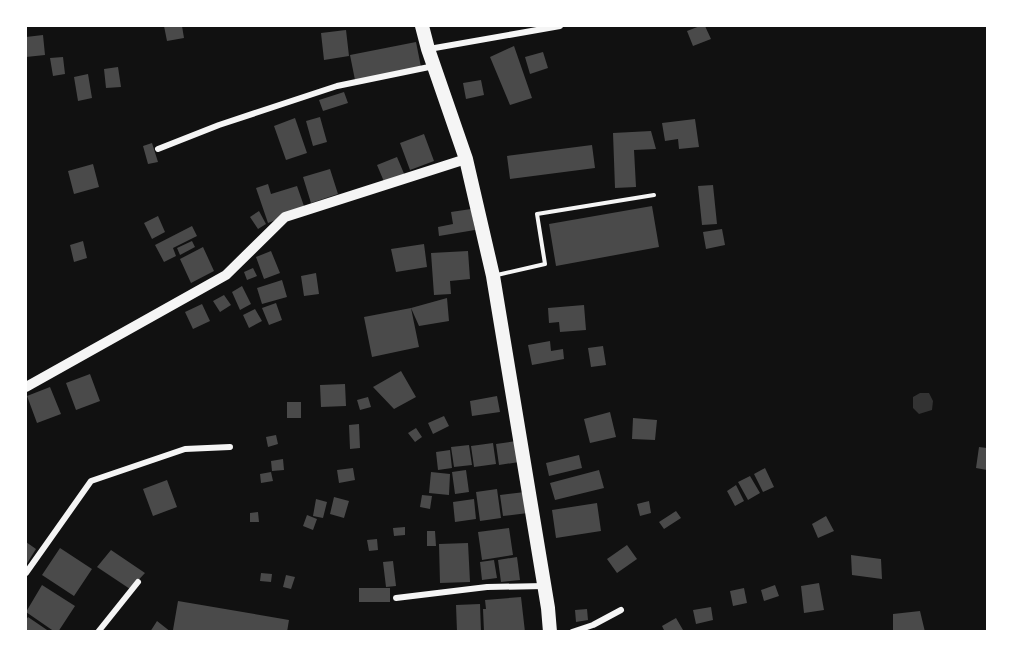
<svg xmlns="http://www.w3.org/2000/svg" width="1013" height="657" font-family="'Fira Sans Condensed',sans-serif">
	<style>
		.water { fill: #333 }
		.building { fill: #4a4a4a }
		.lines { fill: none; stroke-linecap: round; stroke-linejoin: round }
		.service { stroke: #f5f5f5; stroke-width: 4 }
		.minor { stroke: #f5f5f5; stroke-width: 6 }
		.tertiary { stroke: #f5f5f5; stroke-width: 10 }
		.primary { stroke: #f5f5f5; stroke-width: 14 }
	</style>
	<rect width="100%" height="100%" fill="#111"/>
	<path class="water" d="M920,393H929L933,401L932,410L919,414L913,408V397Z"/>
	<path class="building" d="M164,26H182L184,38L167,41Z
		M700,26H705L711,39L693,46L687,31Z
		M346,30L349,56L324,60L321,33Z
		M43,35L45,55L26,57V37Z
		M416,42L421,67L355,80L350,55Z
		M514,46L532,98L510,105L490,57Z
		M543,52L548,68L530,74L525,57Z
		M63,57L65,74L53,76L50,58Z
		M118,67L121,87L106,88L104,69Z
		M88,74L92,98L78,101L74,77Z
		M481,80L484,95L466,99L463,83Z
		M344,92L348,103L323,111L319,100Z
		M320,117L327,142L313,146L306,121Z
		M295,118L307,153L286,160L274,126Z
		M695,119L699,147L679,149L678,139L665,141L662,123Z
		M651,131L656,149L634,150L636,187L615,188L613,133Z
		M424,134L434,161L410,170L400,143Z
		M152,143L158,162L148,164L143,146Z
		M592,145L595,168L510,179L507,156Z
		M397,157L405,176L385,184L377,165Z
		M93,164L99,187L74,194L68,171Z
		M330,169L338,194L311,203L303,177Z
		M268,184L271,194L297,186L305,209L268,223L256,188Z
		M713,185L717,224L702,225L698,186Z
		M652,206L659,247L556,266L549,224Z
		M471,209L475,230L439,236L438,227L453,224L451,212Z
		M259,211L266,224L258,229L250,217Z
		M158,216L165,232L152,239L144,223Z
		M192,226L197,236L173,248L176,256L164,262L155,245Z
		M722,229L725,245L706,249L703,232Z
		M83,241L87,258L74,262L70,245Z
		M192,241L195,247L180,255L177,248Z
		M424,244L427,267L396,272L391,249Z
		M203,247L214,271L191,283L180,259Z
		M271,251L280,273L264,279L256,257Z
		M468,251L470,279L450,281L451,294L434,295L431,253Z
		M253,268L257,276L247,280L244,272Z
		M316,273L319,294L304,296L301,276Z
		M282,280L287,297L262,304L257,288Z
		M242,286L251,304L240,310L232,292Z
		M224,295L231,305L220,312L213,301Z
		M447,298L449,321L419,326L411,308Z
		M276,303L282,320L269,325L262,308Z
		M202,304L210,321L193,329L185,312Z
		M584,305L586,330L560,332L559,322L549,323L548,308Z
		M411,308L419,347L372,357L364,317Z
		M255,309L262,321L249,328L243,315Z
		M550,341L551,351L563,349L564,359L532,365L528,345Z
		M603,346L606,365L591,367L588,348Z
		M401,371L416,397L394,409L373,387Z
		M90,374L100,401L76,410L66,383Z
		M345,384L346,406L321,407L320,385Z
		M50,387L61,414L37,423L27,396Z
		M497,396L500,412L472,416L470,401Z
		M368,397L371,407L360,410L357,400Z
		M287,402H301V418H287Z
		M610,412L616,437L590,443L584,419Z
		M444,416L449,426L433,434L428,423Z
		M633,418L657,420L655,440L632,439Z
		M359,424L360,448L350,449L349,425Z
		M416,428L422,437L415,442L408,433Z
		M276,435L278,444L268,447L266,437Z
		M516,441L519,462L499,465L496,444Z
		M493,443L496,464L474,467L471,446Z
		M469,445L472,465L454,467L451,447Z
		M979,447L987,448V470L976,468Z
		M450,450L452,468L438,470L436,452Z
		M579,455L582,468L549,476L546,463Z
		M283,459L284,470L272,471L271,461Z
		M353,468L355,480L339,483L337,470Z
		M765,468L774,487L763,492L754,474Z
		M466,470L469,492L455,494L452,472Z
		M599,470L604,488L555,500L550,483Z
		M271,472L273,481L261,483L260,474Z
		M431,472L450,474L449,495L429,493Z
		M750,476L760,493L748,500L738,482Z
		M167,480L177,507L153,516L143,489Z
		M736,485L744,501L735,506L727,491Z
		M497,489L501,518L480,521L476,492Z
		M525,492L528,513L503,516L500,495Z
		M422,495L432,496L430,509L420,507Z
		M334,497L349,501L344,518L330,514Z
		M316,499L327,502L323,518L313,516Z
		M474,499L476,519L455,522L453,502Z
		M649,501L651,513L640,516L637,504Z
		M597,503L601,531L556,538L552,510Z
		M676,511L681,518L664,529L659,522Z
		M258,512L259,522H250V513Z
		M307,515L317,519L313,530L303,526Z
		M826,516L834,531L818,538L812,524Z
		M405,527V535L394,536L393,528Z
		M509,528L513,555L482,560L478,532Z
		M427,531H435L436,546H427Z
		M377,539L378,550L369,551L367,540Z
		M26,542L36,549L26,565Z
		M468,543L470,582L440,583L439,544Z
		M627,545L637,559L617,573L607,559Z
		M60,548L92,569L74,596L42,575Z
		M111,550L145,573L130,589L97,567Z
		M851,555L881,559L882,579L852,575Z
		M517,557L520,580L501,582L498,560Z
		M494,560L497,578L482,580L480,562Z
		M393,561L396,586L386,587L383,562Z
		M261,573L272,574L271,582L260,581Z
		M286,575L295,577L291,589L283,587Z
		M819,583L824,610L804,613L801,586Z
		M42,585L75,606L58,632H55L26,612Z
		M775,585L779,596L764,601L761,590Z
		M359,588H390V602H359Z
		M744,588L747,603L733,606L730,591Z
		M521,597L525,632H484L483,609H486L485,600Z
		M178,601L289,620L287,632L173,630Z
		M480,604L481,632H457L456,605Z
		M711,607L713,620L696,624L693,610Z
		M587,609L588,620L576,622L575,610Z
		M920,611L925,632H893V614Z
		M28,617L50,632H26V620Z
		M676,618L683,630L665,632L662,626Z
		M157,621L171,632H150Z"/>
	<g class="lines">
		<path class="service" d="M497,275L545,264L537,214L654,195"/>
		<path class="minor" d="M429,49L560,26
			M158,149L219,125L337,86L434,66
			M26,573L91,481L185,449L230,447
			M396,598L487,587L544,586
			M98,632L138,582
			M572,632L593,625L621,610"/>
		<path class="tertiary" d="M26,387L226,275L285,217L466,159"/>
		<path class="primary" d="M422,26L428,49L466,159L493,276L548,608L550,632"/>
	</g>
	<rect width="1013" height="657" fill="none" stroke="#ffffff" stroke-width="54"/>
</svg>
